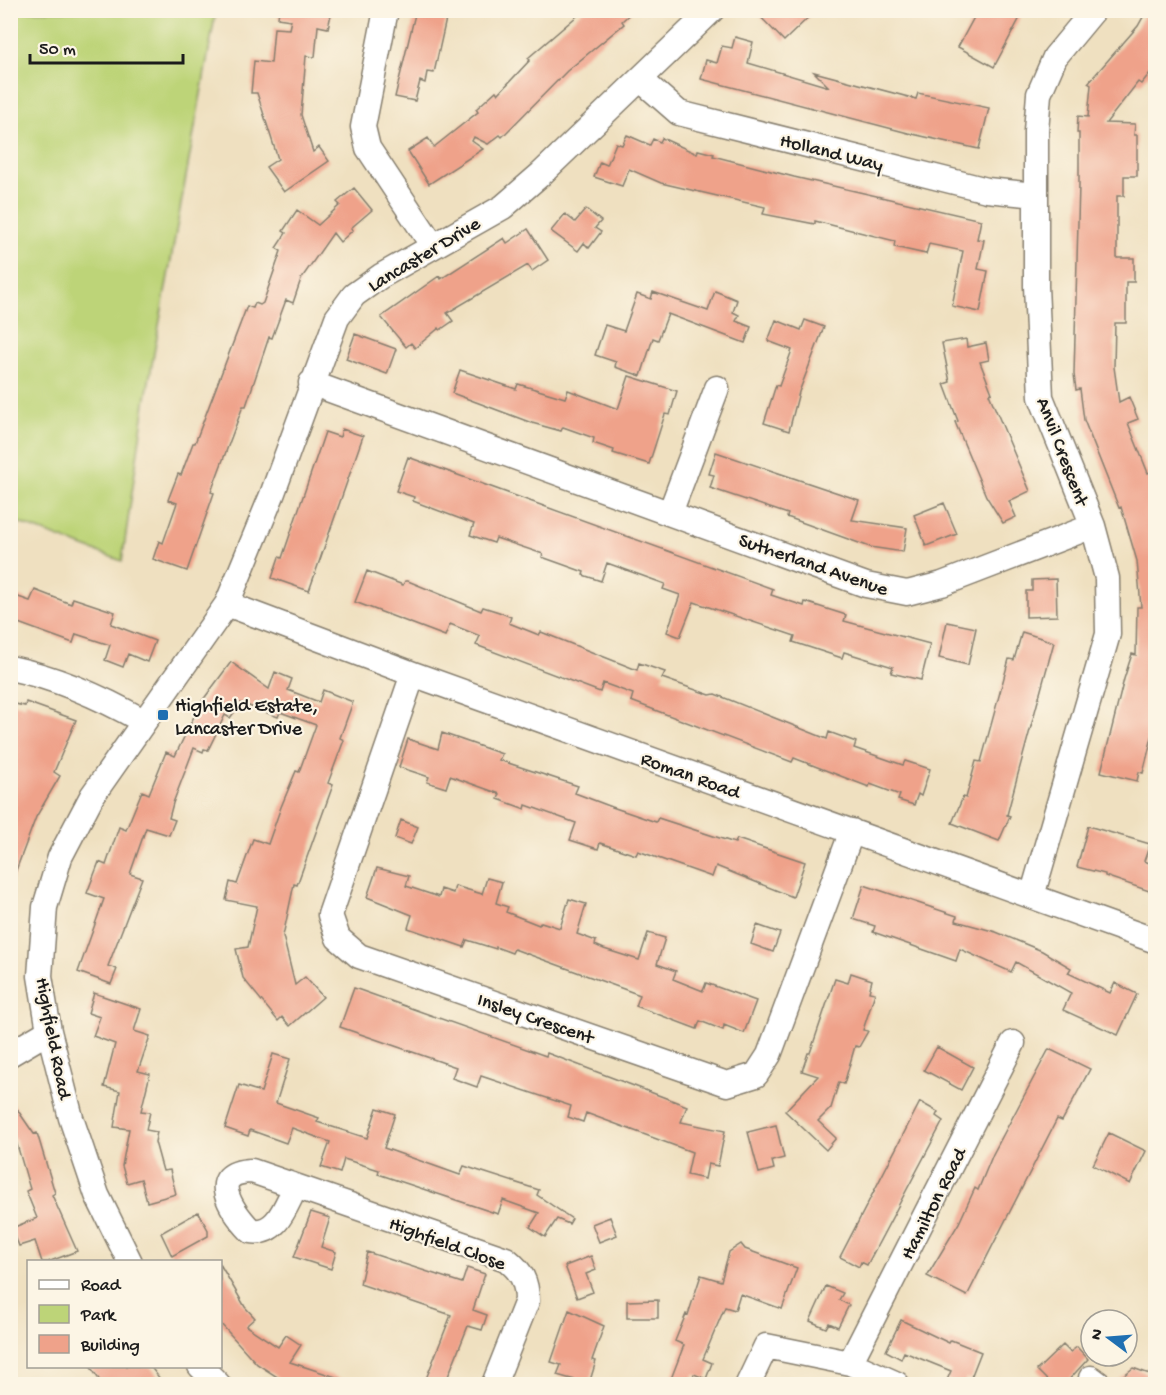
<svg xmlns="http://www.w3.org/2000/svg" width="1166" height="1395" font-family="'Gochi Hand',sans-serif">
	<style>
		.green { fill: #bdd478; stroke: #6c784a; stroke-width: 1.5 }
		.building { fill: #efa28a }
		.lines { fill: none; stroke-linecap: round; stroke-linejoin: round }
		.minor-casing { stroke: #867e6e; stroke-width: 27 }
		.minor { stroke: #fff; stroke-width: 24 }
		.poi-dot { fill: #1f6fb2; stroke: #fcf5e5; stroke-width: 2 }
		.labels { text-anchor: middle; stroke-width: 4.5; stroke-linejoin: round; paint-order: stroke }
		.street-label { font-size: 20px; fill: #1c1c1c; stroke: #fcf5e5 }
		.poi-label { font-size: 20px; fill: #1c1c1c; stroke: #fcf5e5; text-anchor: start }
	</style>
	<rect width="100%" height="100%" fill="#fcf5e5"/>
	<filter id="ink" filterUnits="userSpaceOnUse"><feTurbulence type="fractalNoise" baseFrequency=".0167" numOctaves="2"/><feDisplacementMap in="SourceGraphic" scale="12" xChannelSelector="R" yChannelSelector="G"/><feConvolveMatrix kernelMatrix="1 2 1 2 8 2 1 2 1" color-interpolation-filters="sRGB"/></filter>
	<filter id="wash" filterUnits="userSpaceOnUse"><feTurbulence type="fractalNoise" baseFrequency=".008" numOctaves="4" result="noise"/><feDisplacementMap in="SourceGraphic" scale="24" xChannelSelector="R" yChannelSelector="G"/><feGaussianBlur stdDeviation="1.35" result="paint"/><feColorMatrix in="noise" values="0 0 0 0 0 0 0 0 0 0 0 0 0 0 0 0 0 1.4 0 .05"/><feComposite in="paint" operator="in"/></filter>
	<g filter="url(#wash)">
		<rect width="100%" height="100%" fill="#efe0c0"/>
		<path class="green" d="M10,11H216L145,403L122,561L11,520Z"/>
		<g id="blocks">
			<path class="building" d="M279,10H332L328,28L318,26L315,57L306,56L301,115L313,152L319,147L329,161L284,192L266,167L278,159L257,93H251L254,61L271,63L274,28L289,29L291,20L278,18Z
				M416,10H448L434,73L427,72L425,83L420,81L415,101L395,97Z
				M584,10H634L622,21L624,24L567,71L502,137L500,135L488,144L474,137L472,141L483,149L429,184L408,151L428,138L434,147L478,112L476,109L496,91L498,94L530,60L528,58Z
				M754,10H816L784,41Z
				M978,10H1024L994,67L958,47Z
				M1147,10H1155V67L1141,84L1138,82L1106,123L1135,124L1134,135H1137V176H1124V196H1117V258H1134V282H1126V323H1115L1114,367L1119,402L1129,397L1138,419L1128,423L1148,473L1155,470V737H1152L1143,773L1139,772L1137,781L1101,772L1124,679L1132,654L1136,655L1137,607H1141L1137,561L1121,507L1119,508L1084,420L1080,389L1076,390L1074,374L1079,184V133H1077L1078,116L1088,117L1091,85L1088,83L1138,26Z
				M735,37L753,42L748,63L829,87L814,72L916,99L918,93L989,108L979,149L908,133L701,79L706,60L717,63L722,46L732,48Z
				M627,135L650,145L653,139L660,142L662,138L697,154L698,150L714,154L713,156L794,177L981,220L977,239L984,240L978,269L988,271L980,312L952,306L963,251L929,244L926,254L894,247L895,241L815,221V224L763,214L765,207L661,183L629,169L622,186L594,177L600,162L607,165L616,143L622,145Z
				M354,188L372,210L351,228L353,230L340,242L333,233L301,279L293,303L286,300L272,338L269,337L246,406H243L211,492L214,493L187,571L153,559L159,541L163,543L177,503L168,500L178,474L181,475L193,443H195L247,306L253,308L255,303L260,305L263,303L281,251L276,248L286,233L283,231L297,210L318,225L340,205L337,202Z
				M586,209L601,221L595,228L601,232L589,248L584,243L578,251L551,231L565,214L575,222Z
				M528,229L548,260L532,271L528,265L447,313L453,321L440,330L439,328L415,348L411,343L406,347L381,317L439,276L441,279L504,238L507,243Z
				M715,291L737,300L733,312L739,315L736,321L751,327L745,343L668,314L658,340L653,338L641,376L615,367L616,362L595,355L605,325L624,331L637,294L651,299L653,292L708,311Z
				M776,320L801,330L805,320L824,327L799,392L789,431L764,423L776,385L779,386L792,350L768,341Z
				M355,334L396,349L387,374L346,359Z
				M966,339L967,347L986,343L989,360L980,362L992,393L989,394L1030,491L1009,501L1016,517L1003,523L986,496L955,422L958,421L944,384L950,382L942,343Z
				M460,370L516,389L518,384L565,398L568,390L618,409L629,376L677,391L670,415L665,414L649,464L613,453L614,450L593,443L594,438L563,427L561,431L532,423L452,393Z
				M342,429L363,436L309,591L272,578L279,557L282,558L325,432L340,437Z
				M716,452L859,500L852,520L907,528L903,552L870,547L787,517L788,514L710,488L714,475L709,474Z
				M408,457L773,589L771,595L804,606L805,602L846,615L844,621L930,644L921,680L891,673L893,667L844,652L842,658L793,642L795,636L694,602L680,637L667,632L680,595L663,589L665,584L607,563L601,581L583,575L584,572L542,557L543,554L496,538L494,543L470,535L474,524L413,501L414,497L396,491Z
				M944,503L957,534L926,546L914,515Z
				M367,571L403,585L405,581H408L481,611L483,607L499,612L511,617L509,623L539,635L541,632L637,670L639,663L665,672L662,678L710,695L715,694L827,739L829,732L856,742L854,748L903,765L905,761L930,769L921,796L918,794L914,805L898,800L900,795L870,784L869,787L794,758L792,762L631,701L633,694L603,683L600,692L476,645L480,636L450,624L445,636L355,602Z
				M1056,579L1057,616L1026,617V591H1032V580Z
				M35,590L71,604L73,598L115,612L111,624L155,641L147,662L128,654L123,667L105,660L110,645L76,634L73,643L10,620V594L30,601Z
				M947,622L976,628L968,665L939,658Z
				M1022,632L1054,642L1015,785L1007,815L1010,816L999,841L952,823L963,797L966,798L976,761L981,762L1009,659L1014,660Z
				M231,662L269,689L275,672L292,679L288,690L319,702L323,690L353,702L340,738L344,740L328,783L333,785L297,885L294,884L283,936L295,985L305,977L323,997L290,1026L282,1017L278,1021L243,978L236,949L248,947L257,906L226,900L230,882L237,884L253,839L268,844L281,807L296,771L299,772L316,725L280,712L278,717L241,703L230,718L225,715L208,750L204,749L203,752L194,748L173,803L169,818L175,820L169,835L146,828L130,874L142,878L108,966L117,969L111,984L78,972L104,899L87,893L99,862L106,865L119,827L126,830L142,791L149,794L166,752L175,756L200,704Z
				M26,702L76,720L54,772L60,776L36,817L12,881L10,703L25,706Z
				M442,733L502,754L499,760L578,786L575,793L612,807L656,822L658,818L735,843L737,839L805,862L793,897L716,866L712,877L638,851L636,855L600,843L598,849L570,840L576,823L526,805L525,809L498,799L500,794L450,776L446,788L427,782L429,777L399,767L408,739L438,749Z
				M401,820L418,827L411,844L395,838Z
				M1088,826L1150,844L1144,861L1155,865V893L1105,876V874L1077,867Z
				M377,868L409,876L406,886L439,897L441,889L453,893L455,886L482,894L487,878L502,882L496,903L508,907L506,912L539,925L541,922L560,928L569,899L586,904L577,934L596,941L595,945L604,949L639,960L648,933L665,938L657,964L676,971L673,979L703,991L706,983L756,1001L744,1033L724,1025L723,1030L700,1021L697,1029L636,1006L640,995L514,949L512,953L496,947V949L467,940L464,947L408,928L412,915L367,897Z
				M864,885L957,916L956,921L996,932L1042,951L1071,968L1068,973L1110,993L1115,983L1137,994L1118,1035L1063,1010L1071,993L1016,962L1011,972L960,949L956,961L873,932L875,926L853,919Z
				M757,925L780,933L773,952L751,944Z
				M851,973L872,980L869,992L875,993L863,1030L868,1031L859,1047L855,1046L844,1084L839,1082L831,1108L818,1121L836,1138L826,1150L785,1111L818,1076L802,1071L808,1053H810L835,979L848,983Z
				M354,988L546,1056L547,1053L687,1106L681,1122L725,1131L718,1166L708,1164L705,1179L687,1175L692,1152L586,1113L583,1122L568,1117L571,1106L481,1076L477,1087L452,1078L456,1067L340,1027Z
				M94,993L141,1009L134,1031L150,1036L138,1071L150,1074L141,1111L150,1112L146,1130L157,1132L155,1142L163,1171L170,1170L176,1194L147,1202L141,1179L127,1183L122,1166L129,1129L114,1127L120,1091L104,1087L115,1044L93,1036L100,1017L88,1013Z
				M937,1047L973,1067L961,1090L924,1070Z
				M1049,1049L1090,1069L1062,1121L1057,1119L967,1296L927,1276L959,1223L975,1188L978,1190L993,1154Z
				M273,1054L290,1059L276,1103L319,1118L317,1122L367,1138L377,1108L395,1114L384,1148L460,1175L464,1166L539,1190L537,1195L572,1219L569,1224L557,1219L545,1237L530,1227L539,1213L503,1200L498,1214L378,1174L379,1170L344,1159L340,1173L321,1167L330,1142L292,1128L286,1143L250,1130L248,1136L225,1128L239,1085L261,1092Z
				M10,1099L34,1134L37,1133L55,1193L52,1195L77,1251L48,1262H42L35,1241L19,1246L12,1228L37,1218L26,1191L30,1189L16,1141L10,1133Z
				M920,1102L938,1112L936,1116L943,1121L867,1265L861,1262L859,1267L840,1257Z
				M776,1125L784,1158L772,1161L774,1169L759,1173L748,1132Z
				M1109,1133L1146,1151L1130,1184L1093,1165Z
				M198,1212L208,1230V1236L172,1256L161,1233Z
				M311,1212L330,1218L321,1247L336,1252L331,1269L294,1257Z
				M610,1217L617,1235L599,1242L592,1224Z
				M741,1244L745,1249L797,1268L782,1309L740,1294L735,1310L725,1307L703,1359L712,1363L706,1379L694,1374L690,1384H669L684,1345L675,1341L686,1314L688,1315L701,1275L721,1281L729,1252Z
				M367,1252L462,1283L467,1268L485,1274L473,1310L487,1315L482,1330L468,1326L445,1384H424L451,1315L360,1284Z
				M591,1256L596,1270L586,1274L593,1292L577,1298L565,1266Z
				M220,1264L245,1307L255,1318L246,1326L278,1347L286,1335L301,1345L290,1362L348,1381L347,1384H288L257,1364L220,1323Z
				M826,1286L843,1293L839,1300L849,1305L838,1327L829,1323L826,1328L810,1321Z
				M658,1300V1318H627V1301Z
				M569,1310L604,1326L592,1360L596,1361L589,1384L557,1375L561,1365L551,1362Z
				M901,1320L949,1343L951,1340L981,1352L970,1380L966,1378L964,1384H957L947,1380L951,1371L904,1352L901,1359L886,1351Z
				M1063,1345L1070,1352L1077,1347L1088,1359L1065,1384H1051L1037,1370Z
				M90,1366H150L164,1384H102Z
				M1133,1368L1155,1376V1384H1113Z"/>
		</g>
	</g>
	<g filter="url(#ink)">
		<use href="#blocks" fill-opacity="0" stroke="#867e6e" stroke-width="1.5"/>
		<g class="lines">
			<g class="minor-casing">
				<path id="minor" d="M386,10L363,127L368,148L433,246
					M640,79L679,113L987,190L1036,195
					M311,383L866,585L907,593L942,584L1093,526
					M670,513L717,388
					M227,604L413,674L1156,941
					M10,668C58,678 101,697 143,721
					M413,674L330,915L338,938L359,956L727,1084L756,1075L769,1055L852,831
					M1032,896L1108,634L1107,578L1093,526L1041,397L1036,286V131L1039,94L1055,57L1094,10
					M10,1054L49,1031
					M295,1188C285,1207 277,1235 251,1231C233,1212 204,1172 252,1171L506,1259C521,1271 527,1281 527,1301L494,1384
					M130,1262L97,1195L71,1118L49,1031L40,976L45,907L60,857L92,796L227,604L272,495L337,318L354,295L381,276L503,207L541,174L712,10
					M850,1363L897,1384
					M200,1366L218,1384
					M1091,1378L1099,1384
					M748,1384L766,1346L850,1363L1013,1043"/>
			</g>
			<use href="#minor" class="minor"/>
		</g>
	</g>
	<rect class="poi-dot" x="157" y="709" width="12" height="12" rx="3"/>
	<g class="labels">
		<g class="street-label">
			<text transform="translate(832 151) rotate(14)" y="7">Holland Way</text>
			<text transform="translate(423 253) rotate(-31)" y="7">Lancaster Drive</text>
			<text transform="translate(1064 451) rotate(69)" y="7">Anvil Crescent</text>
			<text transform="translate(814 563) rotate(19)" y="7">Sutherland Avenue</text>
			<text transform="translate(691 774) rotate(20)" y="7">Roman Road</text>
			<text transform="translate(536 1017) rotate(19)" y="7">Insley Crescent</text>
			<text transform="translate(55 1038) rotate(79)" y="7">Highfield Road</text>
			<text transform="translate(932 1203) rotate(-63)" y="7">Hamilton Road</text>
			<text transform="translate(448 1242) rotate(20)" y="7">Highfield Close</text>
		</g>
		<g class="poi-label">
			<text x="175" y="711">Highfield Estate,<tspan x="175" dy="23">Lancaster Drive</tspan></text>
		</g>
	</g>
	<rect width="1166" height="1395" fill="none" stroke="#fcf5e5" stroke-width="36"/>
	<rect x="27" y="1260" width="195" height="108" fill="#fcf5e5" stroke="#a29e95" stroke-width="1.5"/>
	<rect x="39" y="1280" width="30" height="9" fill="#ffffff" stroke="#a29e95" stroke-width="1.5"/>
	<text x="81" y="1290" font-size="18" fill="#1c1c1c">Road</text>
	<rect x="39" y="1305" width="30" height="18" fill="#bdd478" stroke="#a29e95" stroke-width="1.5"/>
	<text x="81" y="1320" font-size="18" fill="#1c1c1c">Park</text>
	<rect x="39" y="1335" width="30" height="18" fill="#efa28a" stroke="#a29e95" stroke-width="1.5"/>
	<text x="81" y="1350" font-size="18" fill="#1c1c1c">Building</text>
	<g transform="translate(1109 1338) rotate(286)"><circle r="28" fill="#fcf5e5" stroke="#a29e95" stroke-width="1.5"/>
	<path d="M0-4.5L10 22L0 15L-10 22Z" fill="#1f6fb2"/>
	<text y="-9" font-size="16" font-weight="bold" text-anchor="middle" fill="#1c1c1c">N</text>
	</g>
	<path d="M30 54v9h153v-9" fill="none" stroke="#1c1c1c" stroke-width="3"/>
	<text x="39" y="54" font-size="18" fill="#1c1c1c" stroke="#fcf5e5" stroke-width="4.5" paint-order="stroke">50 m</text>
</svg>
